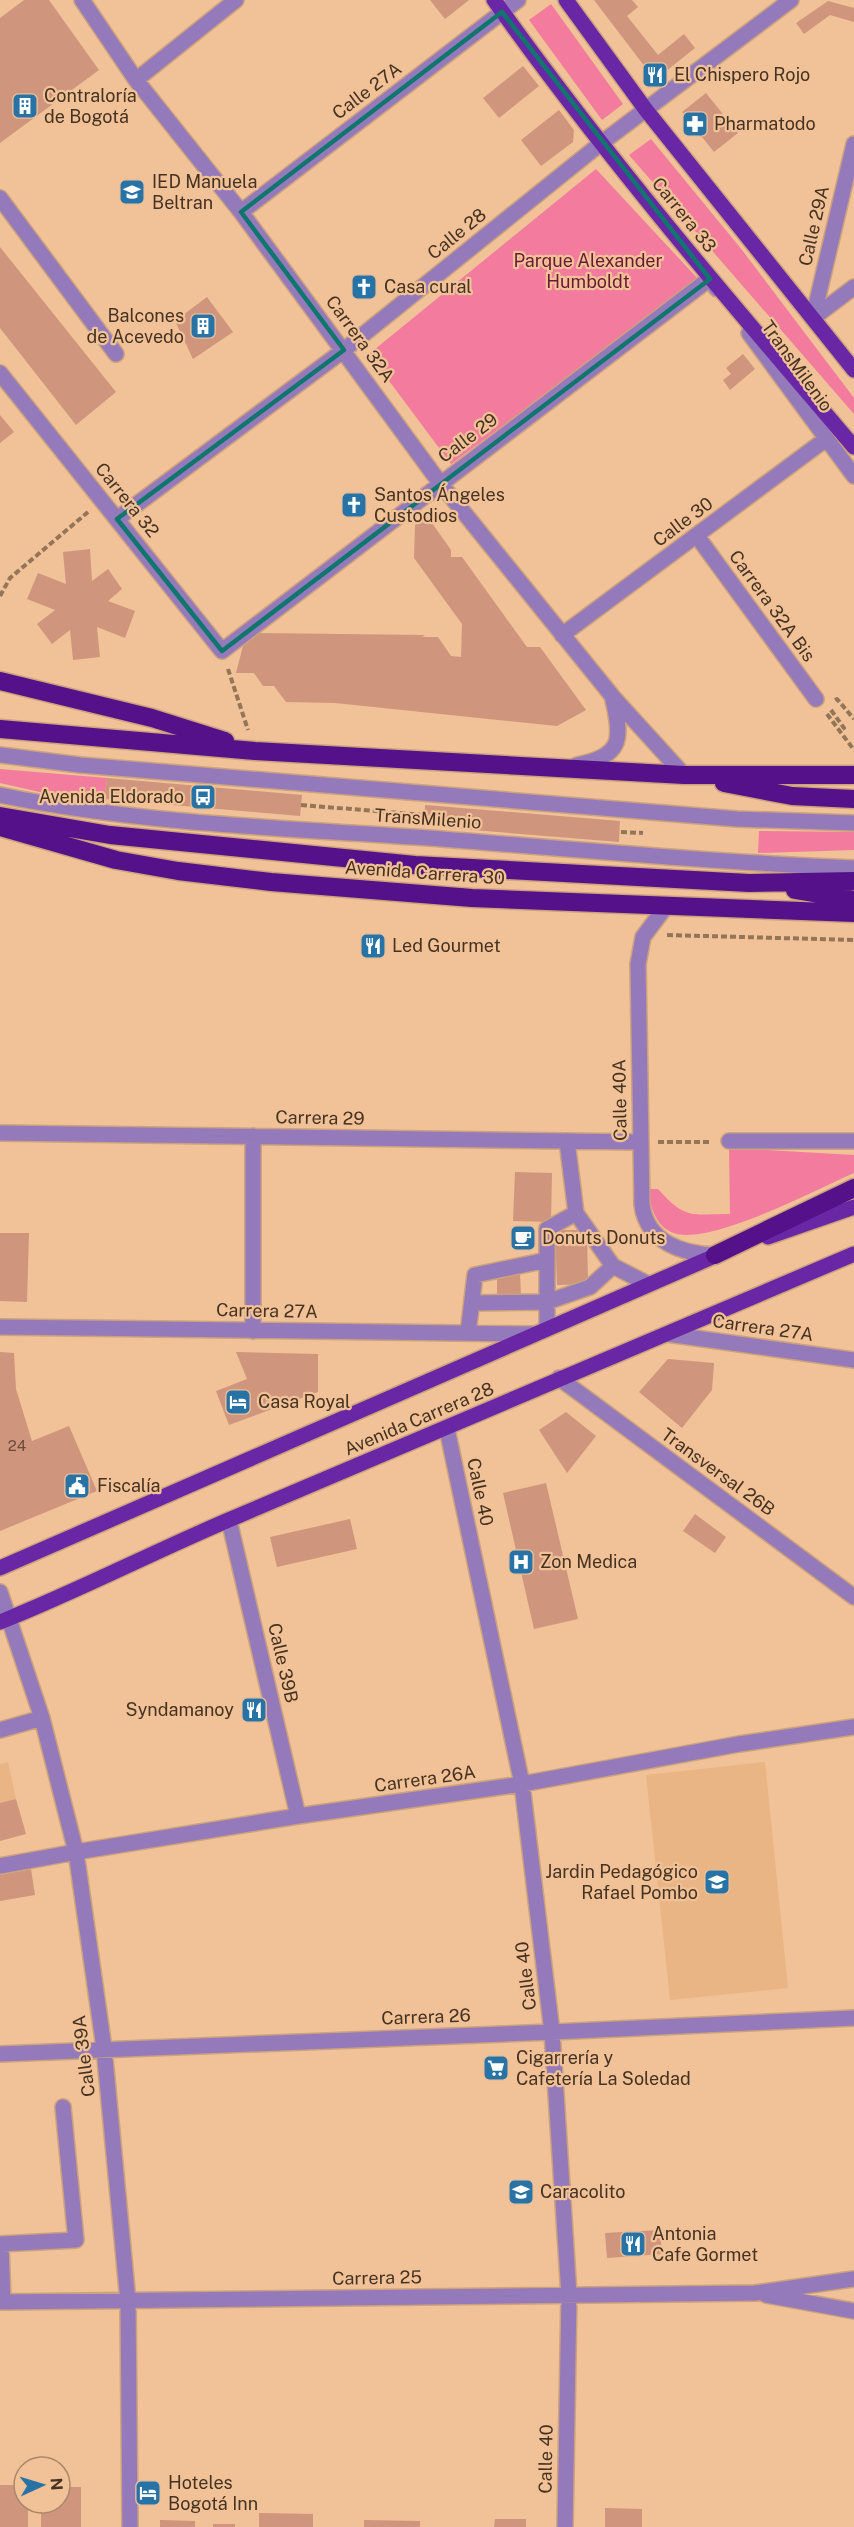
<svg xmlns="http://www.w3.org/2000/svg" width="854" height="2527" font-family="'Public Sans',sans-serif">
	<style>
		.built { fill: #eab585 }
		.green { fill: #f27b9e }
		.building { fill: #cf957d }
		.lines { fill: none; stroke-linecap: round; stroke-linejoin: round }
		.minor-casing { stroke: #cba27d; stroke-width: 18 }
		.major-casing { stroke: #cba27d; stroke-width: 18 }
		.highway-casing { stroke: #cba27d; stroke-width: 21 }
		.path { stroke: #957558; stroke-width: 4; stroke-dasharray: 6 3; stroke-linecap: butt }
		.minor { stroke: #957abb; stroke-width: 15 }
		.major { stroke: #6927a5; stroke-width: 15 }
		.highway { stroke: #541189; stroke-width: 18 }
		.marked { fill: none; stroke: #0f766e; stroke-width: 4.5; stroke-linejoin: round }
		.labels { text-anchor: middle; stroke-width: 4.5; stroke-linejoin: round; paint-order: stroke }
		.number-label { font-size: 15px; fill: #684b38 }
		.poi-label { font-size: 18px; fill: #453221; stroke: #f1c197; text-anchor: start }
		.street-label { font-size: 18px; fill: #453221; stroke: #f1c197 }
		.park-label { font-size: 18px; fill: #691936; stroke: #f1c197 }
	</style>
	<rect width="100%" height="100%" fill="#f1c197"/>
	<path class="built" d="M8,1762L16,1799L0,1803V1764Z
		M765,1762L788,1988L670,2000L646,1775Z"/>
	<path class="green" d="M551,4L623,104L602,120L529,20Z
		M651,139L742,250L854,398V414L629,155Z
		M596,169L699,280L451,464L369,354Z
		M0,769L107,778L104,799L44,793L0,783Z
		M759,831L854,832V850L758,853Z
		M729,1148L854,1155V1173C819,1188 705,1249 671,1232C654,1224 651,1205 647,1189H658C686,1220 690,1214 730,1214Z"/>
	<path class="building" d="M24,0H49L99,70L0,143V18Z
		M430,0H469L445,19Z
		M594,0H632L638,7L627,16L658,55L684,34L695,48L655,80Z
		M828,1L854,8V22L830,15L804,34L796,23Z
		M523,66L539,86L499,118L483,98Z
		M706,93L738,133L714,152L682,112Z
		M559,110L574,130L573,142L541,166L521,140Z
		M0,247L116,392L76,425L0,328Z
		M207,297L233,332L193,359L175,321Z
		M743,354L755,369L730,390L723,380L731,374L726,368Z
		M0,415L14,432L0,443Z
		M427,516L451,550V557H462L527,647H540L586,710L557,726L335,703L286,702L274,686H263L254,673H236L244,642L258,633L425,635L422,637H438L451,656L461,657L462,624L414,558L415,525Z
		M90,549L92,581L108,569L122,589L108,601L135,611L125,638L97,627L100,657L73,660L70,630L52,644L37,624L55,610L27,599L38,573L66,584L63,552Z
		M107,778L302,795L300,816L104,799Z
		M425,805L620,821L619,842L424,826Z
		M515,1172L552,1173L551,1222L513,1221Z
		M528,1228V1248L517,1247L518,1229Z
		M555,1230H587L588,1284L557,1285Z
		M0,1233H29L27,1302L0,1301Z
		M520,1273L521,1296L497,1297V1274Z
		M0,1352L14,1353L16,1389L32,1441L69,1426L97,1491L0,1531Z
		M236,1352L318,1354V1392L229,1425L216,1391L247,1379Z
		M668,1359L714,1363L712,1390L682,1428L639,1392Z
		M566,1412L596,1436L567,1473L539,1430Z
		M546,1483L578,1619L534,1629L503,1493Z
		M695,1514L726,1537L715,1553L683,1531Z
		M350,1519L357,1549L277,1567L270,1537Z
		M16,1799L26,1834L0,1841V1803Z
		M31,1869L35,1895L0,1901V1875Z
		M660,2230L662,2254L607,2258L605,2233Z
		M0,2485H24V2503H28V2527H0Z
		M60,2487H81V2527H41V2503H60Z
		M605,2508L642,2509V2527H605Z
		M259,2513L313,2514V2527H259Z
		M495,2519H526V2527H494Z
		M160,2520L195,2521V2527H160Z
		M364,2520L420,2521V2527H364Z
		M213,2524H235V2527H213Z"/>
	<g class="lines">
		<g class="minor-casing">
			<path id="minor" d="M82,0L136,80L241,212L440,483L613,697L684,775
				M136,80L236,0
				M0,198L116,354
				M241,212L518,0
				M813,318L854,144
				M813,318L854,287
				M749,333L854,476
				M0,373L222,651L704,283L710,279L717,289
				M117,519L344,350L600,144L791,0
				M697,536L816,699
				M562,635L826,439
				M0,755L80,765L737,819L854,823
				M577,765C621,756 623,741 613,700
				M0,795C141,824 285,828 429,838C570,849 712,862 854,868
				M667,905L643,937L638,964L642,1205C647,1242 682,1254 715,1255
				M0,1133L640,1142
				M567,1141L576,1213
				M729,1141H854
				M472,1303L547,1302L590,1287L613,1266
				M0,1327L534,1334
				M547,1329V1229L576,1213L613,1266L648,1284
				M253,1331V1136
				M468,1333L475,1275L547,1260
				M667,1334L854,1360
				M559,1378L854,1597
				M447,1429L522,1784L552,2032L569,2295L565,2527
				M229,1520L298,1816
				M0,1592L42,1718L76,1852L104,2048L128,2301L130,2527
				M0,1730L42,1718
				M0,1866L76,1852L298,1816L522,1784L739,1744L854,1727
				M0,2054L552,2032L854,2018
				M0,2244L76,2240L63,2107
				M1,2244L3,2302
				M766,2295L854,2311
				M0,2302L755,2293L854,2279"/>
		</g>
		<g class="major-casing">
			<path id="major" d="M494,0C605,156 729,301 854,447
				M566,0L646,110L854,370
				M768,1237L854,1207
				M0,1568L726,1251
				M0,1622C78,1591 153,1552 231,1519C438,1431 646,1343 854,1254"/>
		</g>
		<g class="highway-casing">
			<path id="highway" d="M0,681L152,718L225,741
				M0,729L255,751L684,775H854
				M724,783L792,796L854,799
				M0,816L110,835L415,865L749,883L854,881
				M0,827L116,860L178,871L271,882L472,898L854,913
				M795,890L854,900
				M715,1255L854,1188"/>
		</g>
		<path class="path" d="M0,596L10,578L88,512
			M228,669L248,730
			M835,700L837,699L854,719
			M831,710L844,728L840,730
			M827,714L854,750
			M301,805L425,815
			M621,832L643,833
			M667,935L854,940
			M658,1142H711"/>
		<use href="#minor" class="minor"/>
		<use href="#major" class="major"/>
		<use href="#highway" class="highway"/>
	</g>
	<path class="marked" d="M502,12L710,279L222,651L117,519L344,350L241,212Z"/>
	<defs>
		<g id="restaurant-square" transform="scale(1.35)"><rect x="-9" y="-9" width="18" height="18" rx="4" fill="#2873a6" stroke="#f1c197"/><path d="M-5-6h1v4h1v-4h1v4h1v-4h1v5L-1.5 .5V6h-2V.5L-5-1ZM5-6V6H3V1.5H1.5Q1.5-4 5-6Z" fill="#fff"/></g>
		<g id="building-square" transform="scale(1.35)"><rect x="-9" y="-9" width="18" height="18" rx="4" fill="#2873a6" stroke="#f1c197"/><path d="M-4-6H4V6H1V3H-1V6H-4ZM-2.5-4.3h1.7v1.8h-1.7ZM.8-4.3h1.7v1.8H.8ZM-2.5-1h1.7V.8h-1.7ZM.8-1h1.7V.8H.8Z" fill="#fff"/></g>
		<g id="pharmacy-square" transform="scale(1.35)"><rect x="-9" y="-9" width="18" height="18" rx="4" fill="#2873a6" stroke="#f1c197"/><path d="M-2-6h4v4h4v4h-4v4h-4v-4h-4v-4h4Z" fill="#fff"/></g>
		<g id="school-square" transform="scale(1.35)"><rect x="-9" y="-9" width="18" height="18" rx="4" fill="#2873a6" stroke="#f1c197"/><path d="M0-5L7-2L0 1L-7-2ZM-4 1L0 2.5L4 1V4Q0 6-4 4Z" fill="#fff"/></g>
		<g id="church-square" transform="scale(1.35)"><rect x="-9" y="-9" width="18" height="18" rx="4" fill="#2873a6" stroke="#f1c197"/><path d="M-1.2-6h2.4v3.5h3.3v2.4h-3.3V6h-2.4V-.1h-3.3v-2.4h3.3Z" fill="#fff"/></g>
		<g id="bus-square" transform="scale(1.35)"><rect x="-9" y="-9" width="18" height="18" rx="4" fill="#2873a6" stroke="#f1c197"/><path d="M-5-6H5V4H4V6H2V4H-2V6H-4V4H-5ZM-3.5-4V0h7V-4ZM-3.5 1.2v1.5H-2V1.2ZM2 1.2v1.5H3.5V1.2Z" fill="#fff"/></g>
		<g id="cafe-square" transform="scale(1.35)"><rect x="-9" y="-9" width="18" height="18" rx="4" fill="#2873a6" stroke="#f1c197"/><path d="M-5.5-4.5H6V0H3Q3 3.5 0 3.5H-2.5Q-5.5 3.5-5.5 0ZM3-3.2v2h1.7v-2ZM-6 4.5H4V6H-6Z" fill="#fff"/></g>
		<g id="hotel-square" transform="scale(1.35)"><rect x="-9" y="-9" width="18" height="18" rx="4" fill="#2873a6" stroke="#f1c197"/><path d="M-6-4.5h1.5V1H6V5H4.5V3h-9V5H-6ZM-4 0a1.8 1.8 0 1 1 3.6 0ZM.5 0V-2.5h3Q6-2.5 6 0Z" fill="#fff"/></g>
		<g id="civic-square" transform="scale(1.35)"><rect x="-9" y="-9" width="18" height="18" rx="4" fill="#2873a6" stroke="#f1c197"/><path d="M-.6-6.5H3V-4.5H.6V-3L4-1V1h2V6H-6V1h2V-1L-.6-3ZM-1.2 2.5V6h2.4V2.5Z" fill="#fff"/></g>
		<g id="hospital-square" transform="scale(1.35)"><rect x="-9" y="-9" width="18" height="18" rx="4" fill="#2873a6" stroke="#f1c197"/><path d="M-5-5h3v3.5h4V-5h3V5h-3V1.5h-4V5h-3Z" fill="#fff"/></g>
		<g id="supermarket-square" transform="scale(1.35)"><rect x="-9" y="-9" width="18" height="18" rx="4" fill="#2873a6" stroke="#f1c197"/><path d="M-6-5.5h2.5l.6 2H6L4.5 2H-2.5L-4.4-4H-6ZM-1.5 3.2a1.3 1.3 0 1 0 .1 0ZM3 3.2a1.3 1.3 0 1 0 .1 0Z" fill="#fff"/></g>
	</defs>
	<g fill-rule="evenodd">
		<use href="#restaurant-square" x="655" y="75"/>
		<use href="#building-square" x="25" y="106"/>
		<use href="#pharmacy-square" x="695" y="124"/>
		<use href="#school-square" x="132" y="192"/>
		<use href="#church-square" x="364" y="287"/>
		<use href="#building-square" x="203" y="326"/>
		<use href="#church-square" x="354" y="505"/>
		<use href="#bus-square" x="203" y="797"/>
		<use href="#restaurant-square" x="373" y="946"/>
		<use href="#cafe-square" x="523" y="1238"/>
		<use href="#hotel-square" x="238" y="1402"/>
		<use href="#civic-square" x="77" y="1486"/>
		<use href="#hospital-square" x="521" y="1562"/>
		<use href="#restaurant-square" x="254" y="1710"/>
		<use href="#school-square" x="717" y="1882"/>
		<use href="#supermarket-square" x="496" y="2068"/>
		<use href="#school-square" x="521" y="2192"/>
		<use href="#restaurant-square" x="633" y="2244"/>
		<use href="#hotel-square" x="148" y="2493"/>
	</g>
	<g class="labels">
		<g class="number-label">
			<text x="17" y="1451">24</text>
		</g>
		<g class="poi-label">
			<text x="674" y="81">El Chispero Rojo</text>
			<text x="44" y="102">Contraloría<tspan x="44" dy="21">de Bogotá</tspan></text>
			<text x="714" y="130">Pharmatodo</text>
			<text x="152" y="188">IED Manuela<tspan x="152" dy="21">Beltran</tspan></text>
			<text x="384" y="293">Casa cural</text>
			<text x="184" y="322" text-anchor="end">Balcones<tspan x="184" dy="21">de Acevedo</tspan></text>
			<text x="374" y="501">Santos Ángeles<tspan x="374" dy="21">Custodios</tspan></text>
			<text x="184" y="803" text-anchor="end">Avenida Eldorado</text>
			<text x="392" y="952">Led Gourmet</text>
			<text x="542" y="1244">Donuts Donuts</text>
			<text x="258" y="1408">Casa Royal</text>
			<text x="97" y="1492">Fiscalía</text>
			<text x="540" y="1568">Zon Medica</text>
			<text x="234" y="1716" text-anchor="end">Syndamanoy</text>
			<text x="698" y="1878" text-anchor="end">Jardin Pedagógico<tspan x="698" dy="21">Rafael Pombo</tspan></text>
			<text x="516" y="2064">Cigarrería y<tspan x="516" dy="21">Cafetería La Soledad</tspan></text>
			<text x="540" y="2198">Caracolito</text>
			<text x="652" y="2240">Antonia<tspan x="652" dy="21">Cafe Gormet</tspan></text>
			<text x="168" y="2489">Hoteles<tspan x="168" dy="21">Bogotá Inn</tspan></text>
		</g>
		<g class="street-label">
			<text transform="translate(367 91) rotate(-37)" y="6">Calle 27A</text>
			<text transform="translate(684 215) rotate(51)" y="6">Carrera 33</text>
			<text transform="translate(814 226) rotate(-77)" y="6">Calle 29A</text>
			<text transform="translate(457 234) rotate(-39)" y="6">Calle 28</text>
			<text transform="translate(360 339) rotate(54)" y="6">Carrera 32A</text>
			<text transform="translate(797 366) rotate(54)" y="6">TransMilenio</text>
			<text transform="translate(468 438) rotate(-37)" y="6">Calle 29</text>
			<text transform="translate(127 500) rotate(51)" y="6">Carrera 32</text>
			<text transform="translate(683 522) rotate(-37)" y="6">Calle 30</text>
			<text transform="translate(772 606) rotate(54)" y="6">Carrera 32A Bis</text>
			<text transform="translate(428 819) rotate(4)" y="6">TransMilenio</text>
			<text transform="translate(425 873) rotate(4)" y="6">Avenida Carrera 30</text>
			<text transform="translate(620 1100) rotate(-91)" y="6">Calle 40A</text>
			<text transform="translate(320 1118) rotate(1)" y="6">Carrera 29</text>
			<text transform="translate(267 1311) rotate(1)" y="6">Carrera 27A</text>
			<text transform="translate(763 1328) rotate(8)" y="6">Carrera 27A</text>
			<text transform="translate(419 1419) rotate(-23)" y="6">Avenida Carrera 28</text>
			<text transform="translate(718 1472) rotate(36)" y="6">Transversal 26B</text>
			<text transform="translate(480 1492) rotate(78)" y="6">Calle 40</text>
			<text transform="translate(283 1663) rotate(77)" y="6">Calle 39B</text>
			<text transform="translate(425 1779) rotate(-8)" y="6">Carrera 26A</text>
			<text transform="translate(526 1976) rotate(-97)" y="6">Calle 40</text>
			<text transform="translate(426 2017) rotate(-2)" y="6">Carrera 26</text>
			<text transform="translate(84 2056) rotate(-97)" y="6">Calle 39A</text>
			<text transform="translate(377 2278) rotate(-1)" y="6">Carrera 25</text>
			<text transform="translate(546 2459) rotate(-89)" y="6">Calle 40</text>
		</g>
		<g class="park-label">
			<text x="588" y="267">Parque Alexander<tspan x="588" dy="21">Humboldt</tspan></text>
		</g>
	</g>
	<g transform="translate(42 2485) rotate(86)"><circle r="28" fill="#f1c197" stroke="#ac8868" stroke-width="1.5"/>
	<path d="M0-4.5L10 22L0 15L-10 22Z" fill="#2873a6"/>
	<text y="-9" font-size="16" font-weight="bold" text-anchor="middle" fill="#453221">N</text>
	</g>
</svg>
